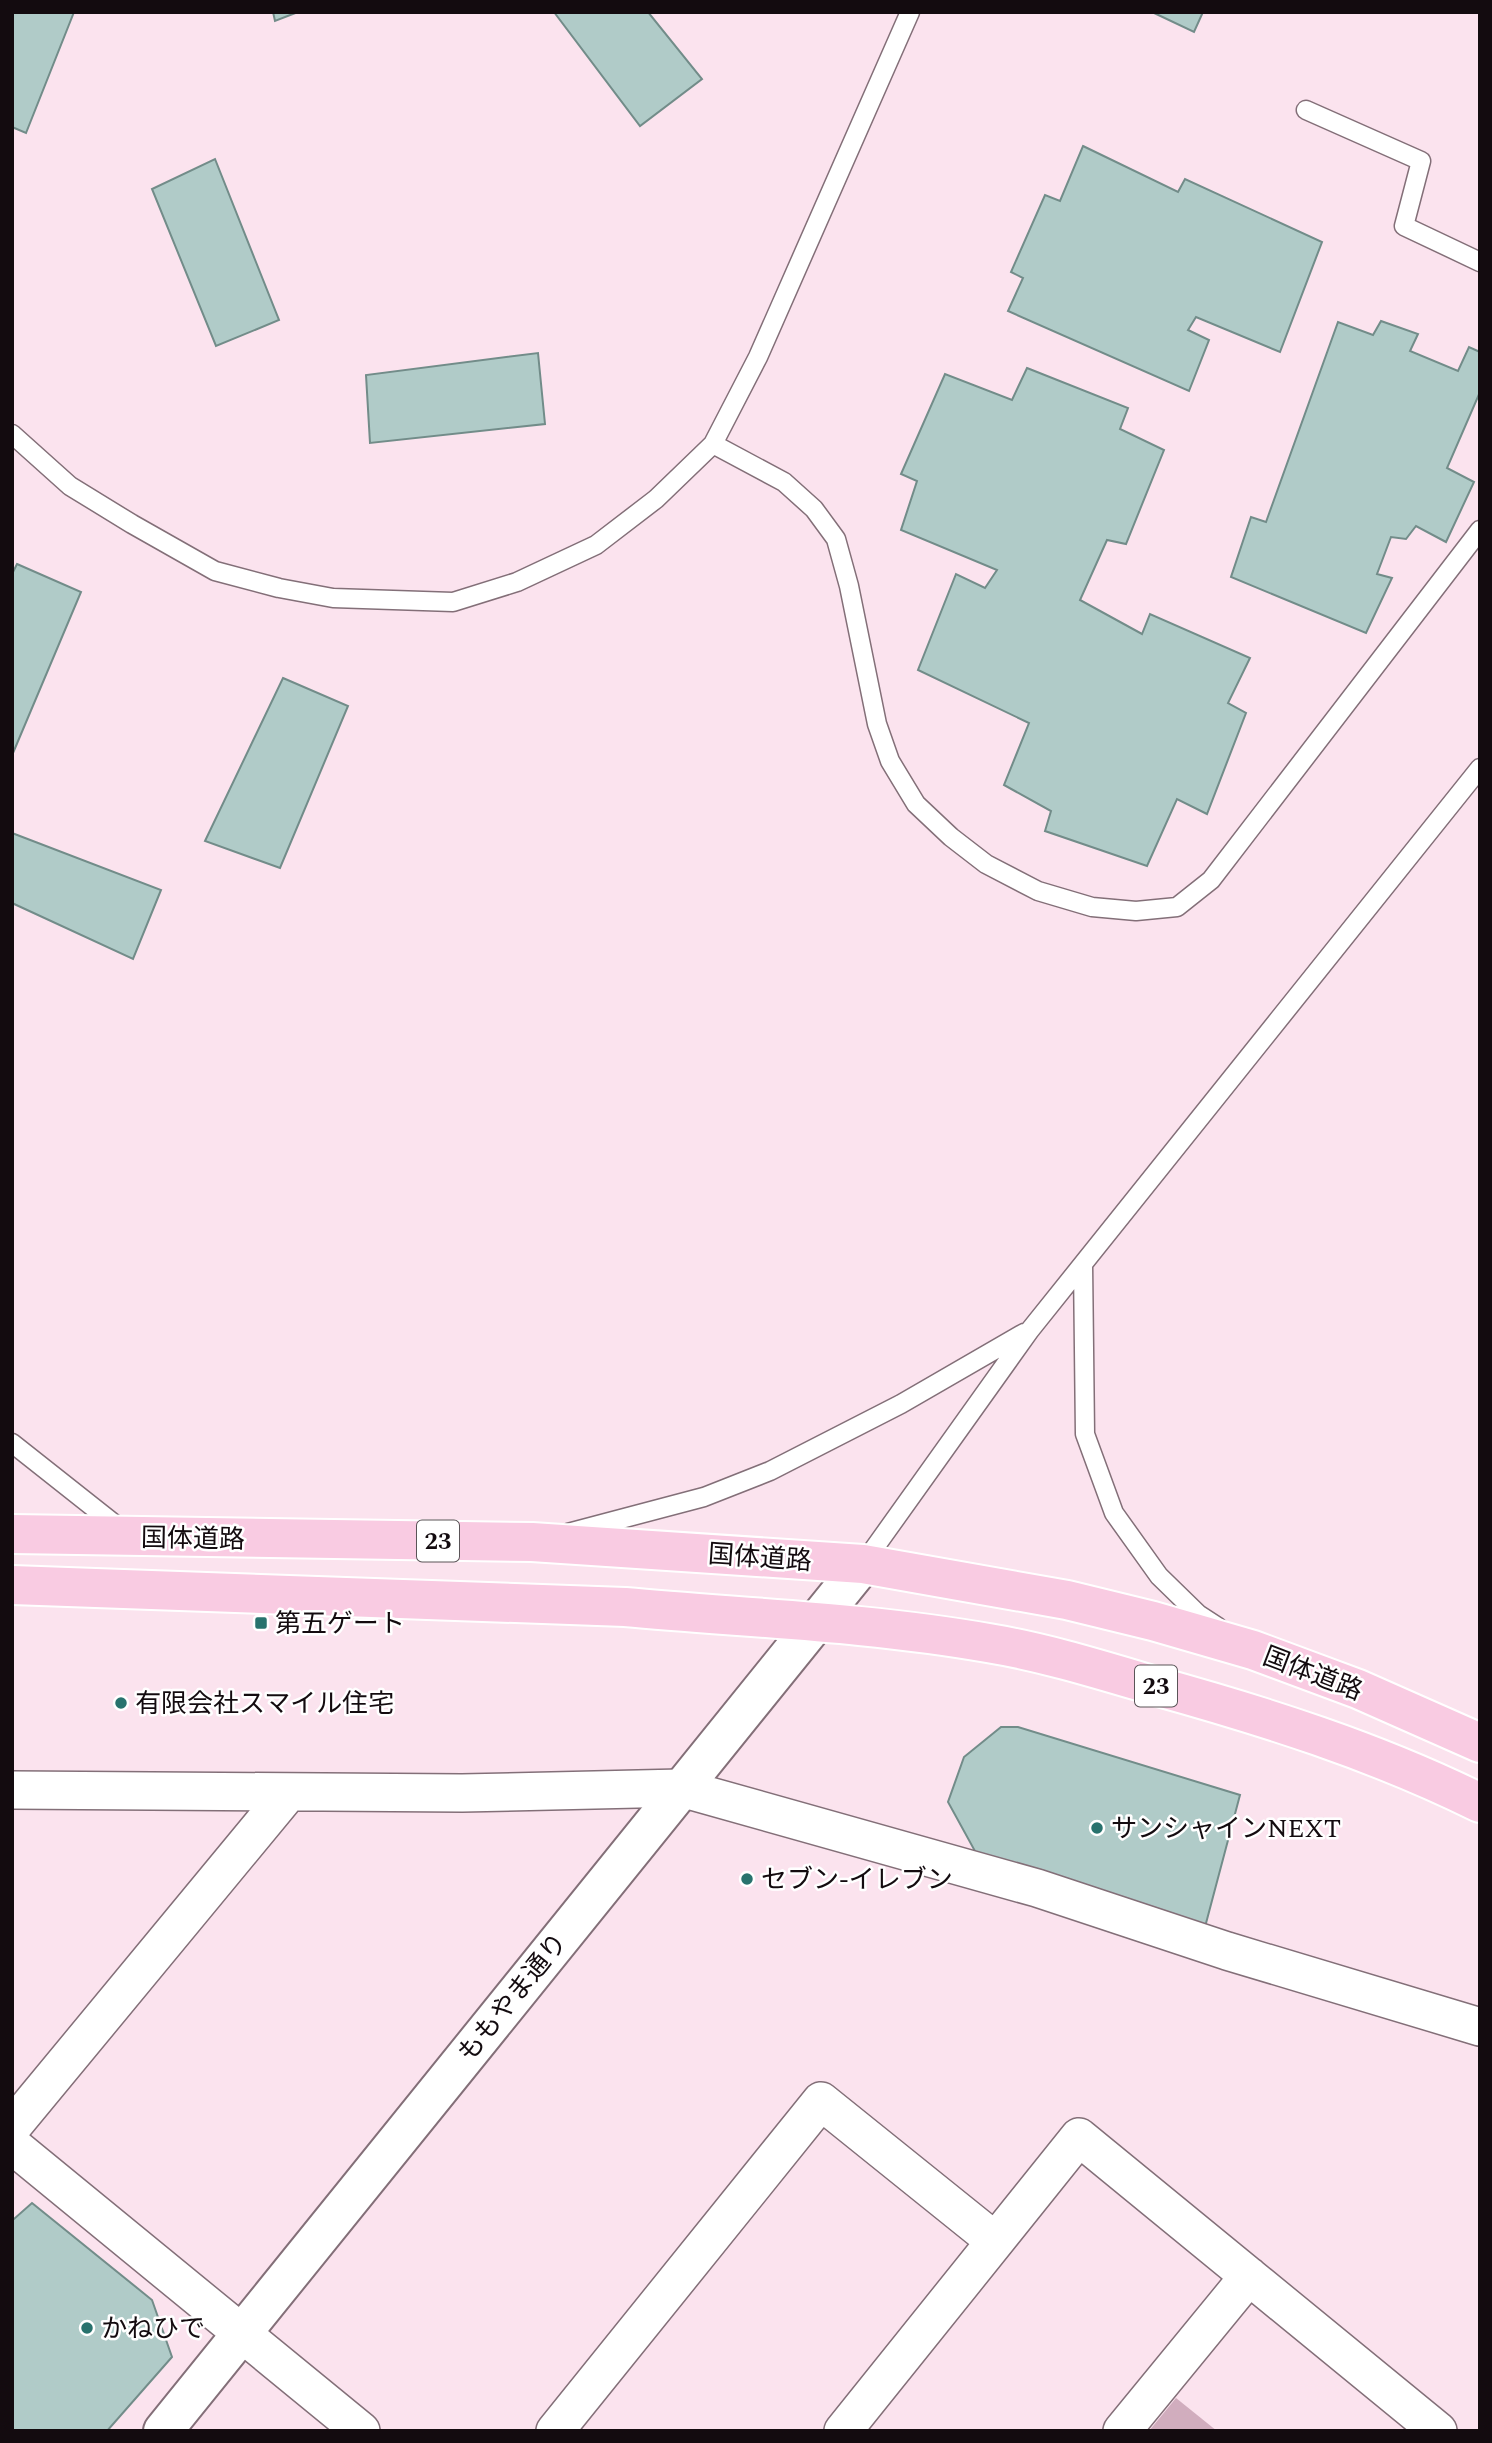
<svg xmlns="http://www.w3.org/2000/svg" width="1492" height="2443" font-family="Spectral,'Noto Sans JP',serif">
	<style>
		.green { fill: #d1adbe }
		.building { fill: #b0cbc8; stroke: #728c89; stroke-width: 2 }
		.lines { fill: none; stroke-linecap: round; stroke-linejoin: round }
		.service-casing { stroke: #836f78; stroke-width: 21 }
		.minor-casing { stroke: #836f78; stroke-width: 40 }
		.tertiary-casing { stroke: #836f78; stroke-width: 42 }
		.primary-casing { stroke: #fff; stroke-width: 42 }
		.service { stroke: #fff; stroke-width: 18 }
		.minor { stroke: #fff; stroke-width: 37 }
		.tertiary { stroke: #fff; stroke-width: 38 }
		.primary { stroke: #f9cbe2; stroke-width: 38 }
		.poi-dot { fill: #28726d; stroke: #fff; stroke-width: 2.5 }
		.labels { text-anchor: middle; stroke-width: 5; stroke-linejoin: round; paint-order: stroke }
		.shield { fill: #fff; stroke: #5a5457; stroke-width: 2 }
		.shield-label { font-size: 24px; font-weight: bold; fill: #130b0f }
		.street-label { font-size: 26px; fill: #130b0f; stroke: #fff }
		.poi-label { font-size: 26px; fill: #130b0f; stroke: #fff; text-anchor: start }
	</style>
	<rect width="100%" height="100%" fill="#fbe3ee"/>
	<path class="green" d="M1176,2398L1217,2431H1149Z"/>
	<path class="building" d="M12,12H74L26,133L12,127Z
		M273,12H298L275,21Z
		M554,12H648L702,79L640,126Z
		M1152,12H1203L1194,32Z
		M1083,146L1178,192L1185,179L1322,242L1280,352L1196,317L1188,330L1209,340L1189,391L1008,311L1023,278L1011,272L1045,195L1060,201Z
		M215,159L279,320L216,346L152,189Z
		M1381,321L1418,334L1410,351L1458,371L1469,347L1480,352V392L1447,468L1474,482L1446,542L1416,526L1406,539L1391,537L1377,574L1392,578L1366,633L1231,577L1251,517L1266,522L1338,322L1373,335Z
		M538,353L545,424L370,443L366,375Z
		M1027,368L1128,408L1120,429L1164,450L1126,544L1107,540L1080,600L1142,634L1150,614L1250,658L1228,703L1246,713L1207,814L1177,799L1147,866L1045,831L1051,811L1004,785L1029,723L918,670L956,574L985,588L997,570L901,530L917,481L901,474L945,374L1012,400Z
		M17,564L81,592L13,753L12,574Z
		M283,678L348,706L280,868L205,841Z
		M12,833L161,890L133,959L12,903Z
		M1001,1727H1018L1240,1795L1205,1927L976,1853L948,1802L964,1757Z
		M32,2203L152,2300L172,2357L107,2431H12V2217L14,2219Z"/>
	<g class="lines">
		<g class="service-casing">
			<path id="service" d="M1306,110L1421,161L1404,226L1480,262
				M12,434L70,486L132,524L215,571L279,588L333,598L453,602L517,582L596,545L656,499L713,444L758,357L910,12
				M713,444L784,482L814,509L836,539L849,586L877,724L890,761L916,804L951,837L986,864L1038,891L1092,907L1136,911L1177,907L1211,880L1480,530
				M1083,1264L1085,1434L1114,1513L1159,1576L1198,1614L1218,1627
				M12,1443L122,1530
				M568,1533L704,1497L770,1471L901,1404L1024,1333
				M863,1564L1030,1330L1480,768"/>
		</g>
		<g class="minor-casing">
			<path id="minor" d="M12,1790L462,1793L681,1788L1037,1888L1227,1951L1480,2027
				M12,2127L288,1793
				M12,2145L361,2431
				M555,2431L821,2101L995,2241
				M843,2431L1079,2137L1438,2431
				M1122,2431L1249,2276"/>
		</g>
		<g class="tertiary-casing">
			<path id="tertiary" d="M163,2431L863,1564"/>
		</g>
		<g class="primary-casing">
			<path id="primary" d="M12,1534L532,1542L863,1564L1067,1600L1153,1621L1253,1650L1358,1689L1480,1743
				M12,1585L625,1607C746,1618 868,1622 988,1643C1043,1652 1098,1669 1152,1685C1264,1716 1375,1751 1480,1803"/>
		</g>
		<use href="#service" class="service"/>
		<use href="#minor" class="minor"/>
		<use href="#tertiary" class="tertiary"/>
		<use href="#primary" class="primary"/>
	</g>
	<g class="poi-dot">
		<rect x="254" y="1616" width="14" height="14" rx="3.5"/>
		<circle cx="121" cy="1703" r="7"/>
		<circle cx="1097" cy="1828" r="7"/>
		<circle cx="747" cy="1879" r="7"/>
		<circle cx="87" cy="2328" r="7"/>
	</g>
	<g class="labels">
		<g class="shield">
			<rect x="417" y="1520.5" width="42" height="41" rx="5"/>
			<rect x="1135" y="1665.5" width="42" height="41" rx="5"/>
		</g>
		<g class="shield-label">
			<text x="438" y="1549">23</text>
			<text x="1156" y="1694">23</text>
		</g>
		<g class="street-label">
			<text transform="translate(193 1538) rotate(1)" y="9">国体道路</text>
			<text transform="translate(760 1557) rotate(4)" y="9">国体道路</text>
			<text transform="translate(1313 1673) rotate(21)" y="9">国体道路</text>
			<text transform="translate(512 1997) rotate(-51)" y="9">ももやま通り</text>
		</g>
		<g class="poi-label">
			<text x="275" y="1632">第五ゲート</text>
			<text x="135" y="1712">有限会社スマイル住宅</text>
			<text x="1111" y="1837">サンシャインNEXT</text>
			<text x="761" y="1888">セブン-イレブン</text>
			<text x="101" y="2337">かねひで</text>
		</g>
	</g>
	<rect width="1492" height="2443" fill="none" stroke="#130b0f" stroke-width="28"/>
</svg>
